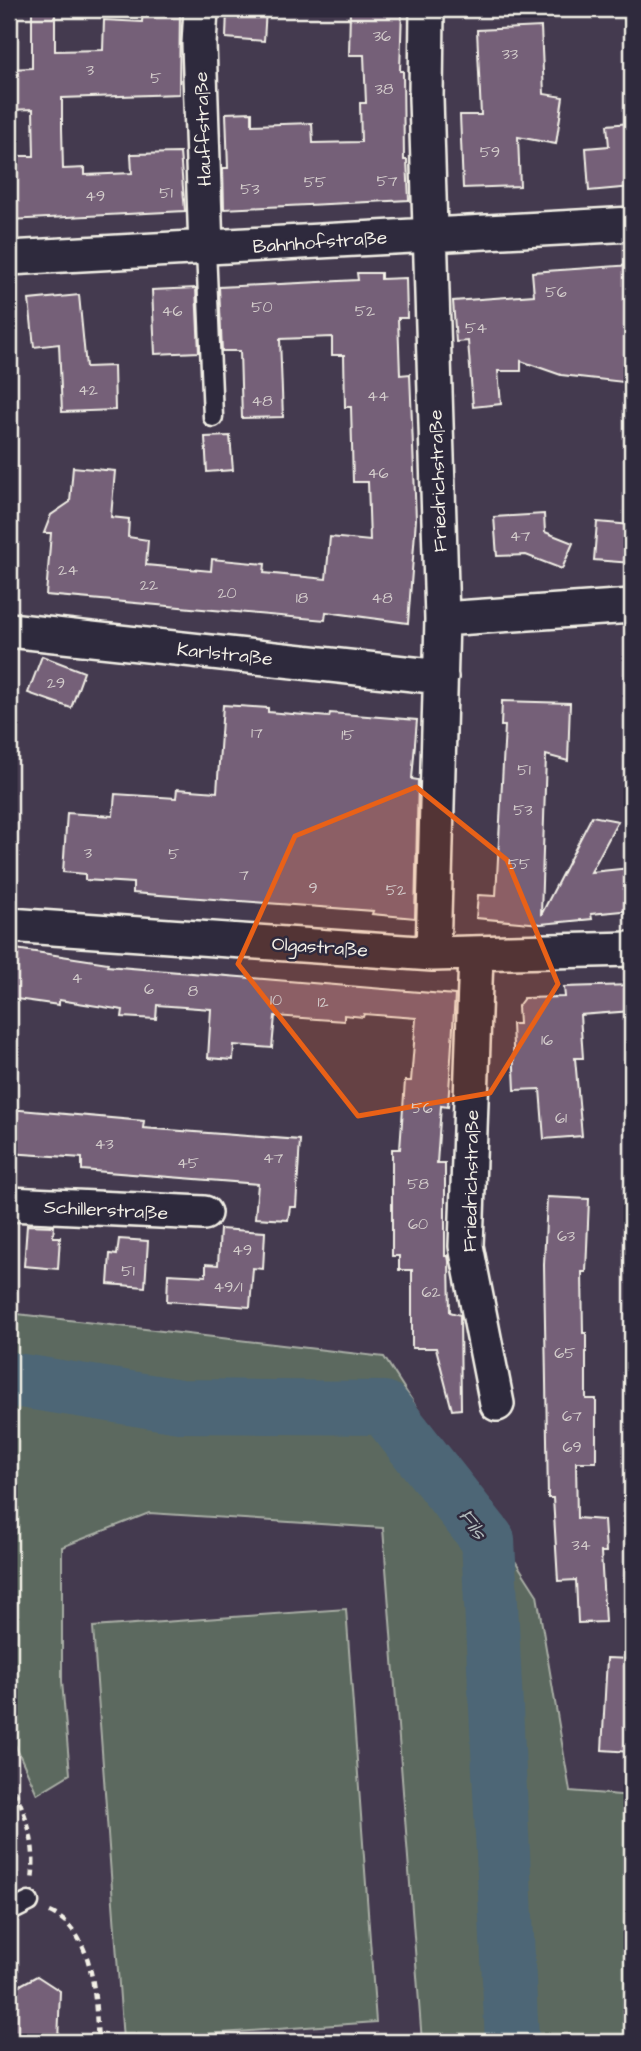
<svg xmlns="http://www.w3.org/2000/svg" width="641" height="2051" font-family="'Architects Daughter',sans-serif">
	<style>
		.green { fill: #5b695f; stroke: #a8ada4; stroke-width: 2 }
		.lines { fill: none; stroke-linecap: round; stroke-linejoin: round }
		.river { stroke: #4d6676; stroke-width: 54 }
		.building { fill: #746078; stroke: #f4f1e8; stroke-width: 2 }
		.lane-casing { stroke: #f4f1e8; stroke-width: 23 }
		.street-casing { stroke: #f4f1e8; stroke-width: 38 }
		.path { stroke: #f4f1e8; stroke-width: 4.5; stroke-dasharray: 7 5; stroke-linecap: butt }
		.lane { stroke: #2f2a3d; stroke-width: 18 }
		.street { stroke: #2f2a3d; stroke-width: 33 }
		.marked { fill: #e96117; fill-opacity: 0.2; stroke: #e96117; stroke-width: 5; stroke-linejoin: round }
		.labels { text-anchor: middle; stroke-width: 5; stroke-linejoin: round; paint-order: stroke }
		.number-label { font-size: 16px; fill: #d4cdcc }
		.street-label { font-size: 19px; fill: #f4f1e8; stroke: #2f2a3d }
		.water-label { font-size: 21px; font-style: italic; fill: #b1b9ba; stroke: #2f2a3d }
	</style>
	<rect width="100%" height="100%" fill="#443a4f"/>
	<filter id="ink" filterUnits="userSpaceOnUse"><feTurbulence type="fractalNoise" baseFrequency=".0143" numOctaves="2"/><feDisplacementMap in="SourceGraphic" scale="14" xChannelSelector="R" yChannelSelector="G"/><feConvolveMatrix kernelMatrix="1 2 1 2 8 2 1 2 1" color-interpolation-filters="sRGB"/></filter>
	<g filter="url(#ink)">
		<path class="green" d="M9,1313L384,1357L537,1595L570,1791L632,1796V2030L629,2042H422L383,1528L149,1513L62,1547V1681L70,1774L37,1794L9,1731Z
			M346,1609L376,2022L123,2040L93,1627Z"/>
		<g class="lines">
			<path class="river" d="M9,1379L180,1406L384,1408L488,1540L512,2042"/>
		</g>
		<path class="building" d="M32,9H55V51L103,50L104,20L142,22L143,9H180L179,94L62,98V128L63,169L85,168V175L132,173L131,154L180,153L185,211L9,220V156H34L33,109L9,110V69L32,68Z
			M227,9H266L264,41L226,38Z
			M350,9H402L400,71H403L404,160H407L409,200L224,209L223,168H228L226,113L252,112V125L312,123L313,143L361,142L360,103H366L364,55H349Z
			M541,27L544,94L563,97L556,144L518,137L520,186L463,188L460,115H481L477,30Z
			M630,123L632,187L589,191L586,148L609,146L607,125Z
			M632,265V383L561,375L521,361V371H498L501,404L473,407L468,341L456,342L453,301L534,295L532,272Z
			M357,273H381V279L406,278L407,318H398L400,375L410,374L416,519L408,623L326,612L325,620L46,595L51,533H44L51,515L70,502L73,467L115,471L111,517L129,519L128,537L148,540L146,565L211,571L212,559L265,564L264,573L326,579L330,537L370,541L368,482H353L351,407H345L344,355H332V337L280,339L283,417L242,418L240,351H222L219,287L358,280Z
			M196,288L199,352L155,354L152,290Z
			M79,295L86,367L114,366L115,410L62,412L59,344L34,347L29,300Z
			M230,436L233,470L207,472L205,437Z
			M544,514L545,532L573,543L562,569L526,555L497,556L494,517Z
			M597,522L632,525V563L594,560Z
			M42,656L84,672L71,708L28,693Z
			M502,701L570,703L568,761L546,755L541,915L592,816L618,821L591,872L630,868L632,910L591,914L592,919L541,924L476,918L478,895L496,896L505,726H501Z
			M223,705L268,708V712L329,717L330,713L417,720L412,779L418,780L415,918L372,914L373,911L133,893V883L85,880V874L63,872L67,813L113,816L115,794L176,798L177,789L217,792Z
			M9,948L108,963L107,966L455,995L448,1107L441,1106L437,1163H445V1256H448L449,1261L450,1312L460,1315L461,1409L452,1410L436,1348H412V1270H399V1256H392V1149H400L405,1081H411L416,1018L364,1014L363,1017L344,1015V1021L275,1016L272,1048L234,1045L233,1060L208,1058L211,1009L157,1005L156,1019L122,1017L123,1010L59,1000V1005L9,998Z
			M632,985V1011L580,1015L583,1058H575L582,1136L544,1139L540,1089L515,1090L512,1024H519L518,1006L524,998L565,997L564,987Z
			M9,1109L144,1121L143,1128L300,1140L296,1207H290L288,1220L255,1218L258,1184L82,1170V1158L9,1153Z
			M547,1197L589,1199L586,1272H582L583,1333H586V1399H596V1462H576L577,1518L604,1520L606,1552H601L605,1622L578,1623L576,1580L558,1581L553,1498H548L544,1265Z
			M27,1225L54,1226L53,1237H60L58,1269L24,1266Z
			M220,1229L265,1232L263,1269L253,1268L250,1307L167,1301L168,1274L206,1276V1264L218,1265Z
			M119,1239L148,1241L145,1287L108,1284L110,1254L117,1255Z
			M607,1658L632,1659L631,1752L602,1750Z
			M37,1976L60,1991L58,2042H9V1991Z"/>
		<g class="lines">
			<g class="lane-casing">
				<path id="lane" d="M206,249L213,417
					M9,1912L29,1902"/>
			</g>
			<g class="street-casing">
				<path id="street" d="M201,9L199,44L206,249
					M427,9L426,98L442,619L433,954
					M9,258L632,224
					M442,619L632,606
					M9,630L441,677
					M9,925L433,954L632,949
					M476,955L466,1246L497,1404
					M9,1204L204,1213"/>
			</g>
			<path class="path" d="M9,1779C26,1814 37,1841 32,1881
				M50,1912C96,1933 95,1999 98,2042"/>
			<use href="#lane" class="lane"/>
			<use href="#street" class="street"/>
		</g>
	</g>
	<path class="marked" d="M416,787L507,860L558,984L490,1093L358,1116L238,964L295,836Z"/>
	<g class="labels">
		<g class="number-label">
			<text x="382" y="41">36</text>
			<text x="510" y="59">33</text>
			<text x="90" y="75">3</text>
			<text x="156" y="83">5</text>
			<text x="384" y="94">38</text>
			<text x="490" y="157">59</text>
			<text x="387" y="186">57</text>
			<text x="315" y="187">55</text>
			<text x="250" y="194">53</text>
			<text x="166" y="198">51</text>
			<text x="95" y="201">49</text>
			<text x="556" y="297">56</text>
			<text x="262" y="312">50</text>
			<text x="172" y="316">46</text>
			<text x="365" y="316">52</text>
			<text x="476" y="333">54</text>
			<text x="88" y="395">42</text>
			<text x="378" y="401">44</text>
			<text x="262" y="406">48</text>
			<text x="378" y="478">46</text>
			<text x="520" y="541">47</text>
			<text x="68" y="575">24</text>
			<text x="149" y="590">22</text>
			<text x="227" y="598">20</text>
			<text x="302" y="603">18</text>
			<text x="382" y="603">48</text>
			<text x="56" y="688">29</text>
			<text x="257" y="738">17</text>
			<text x="348" y="740">15</text>
			<text x="524" y="775">51</text>
			<text x="523" y="815">53</text>
			<text x="88" y="858">3</text>
			<text x="174" y="859">5</text>
			<text x="519" y="869">55</text>
			<text x="244" y="880">7</text>
			<text x="313" y="893">9</text>
			<text x="396" y="895">52</text>
			<text x="77" y="983">4</text>
			<text x="149" y="994">6</text>
			<text x="193" y="996">8</text>
			<text x="276" y="1005">10</text>
			<text x="323" y="1007">12</text>
			<text x="547" y="1045">16</text>
			<text x="422" y="1113">56</text>
			<text x="561" y="1123">61</text>
			<text x="104" y="1149">43</text>
			<text x="273" y="1163">47</text>
			<text x="188" y="1168">45</text>
			<text x="418" y="1189">58</text>
			<text x="418" y="1229">60</text>
			<text x="566" y="1241">63</text>
			<text x="242" y="1255">49</text>
			<text x="128" y="1276">51</text>
			<text x="228" y="1292">49/1</text>
			<text x="431" y="1297">62</text>
			<text x="565" y="1358">65</text>
			<text x="572" y="1421">67</text>
			<text x="572" y="1452">69</text>
			<text x="581" y="1550">34</text>
		</g>
		<g class="street-label">
			<text transform="translate(202 129) rotate(-92)" y="7">Hauffstraße</text>
			<text transform="translate(320 241) rotate(-4)" y="7">Bahnhofstraße</text>
			<text transform="translate(437 481) rotate(-92)" y="7">Friedrichstraße</text>
			<text transform="translate(225 653) rotate(6)" y="7">Karlstraße</text>
			<text transform="translate(320 946) rotate(4)" y="7">Olgastraße</text>
			<text transform="translate(470 1181) rotate(-89)" y="7">Friedrichstraße</text>
			<text transform="translate(106 1209) rotate(3)" y="7">Schillerstraße</text>
		</g>
		<g class="water-label">
			<text transform="translate(473 1524) rotate(55)" y="7">Fils</text>
		</g>
	</g>
	<rect width="641" height="2051" fill="none" stroke="#2f2a3d" stroke-width="35"/>
	<rect x="18" y="18" width="606" height="2016" fill="none" stroke="#f4f1e8" stroke-width="2.5" filter="url(#ink)"/>
</svg>
